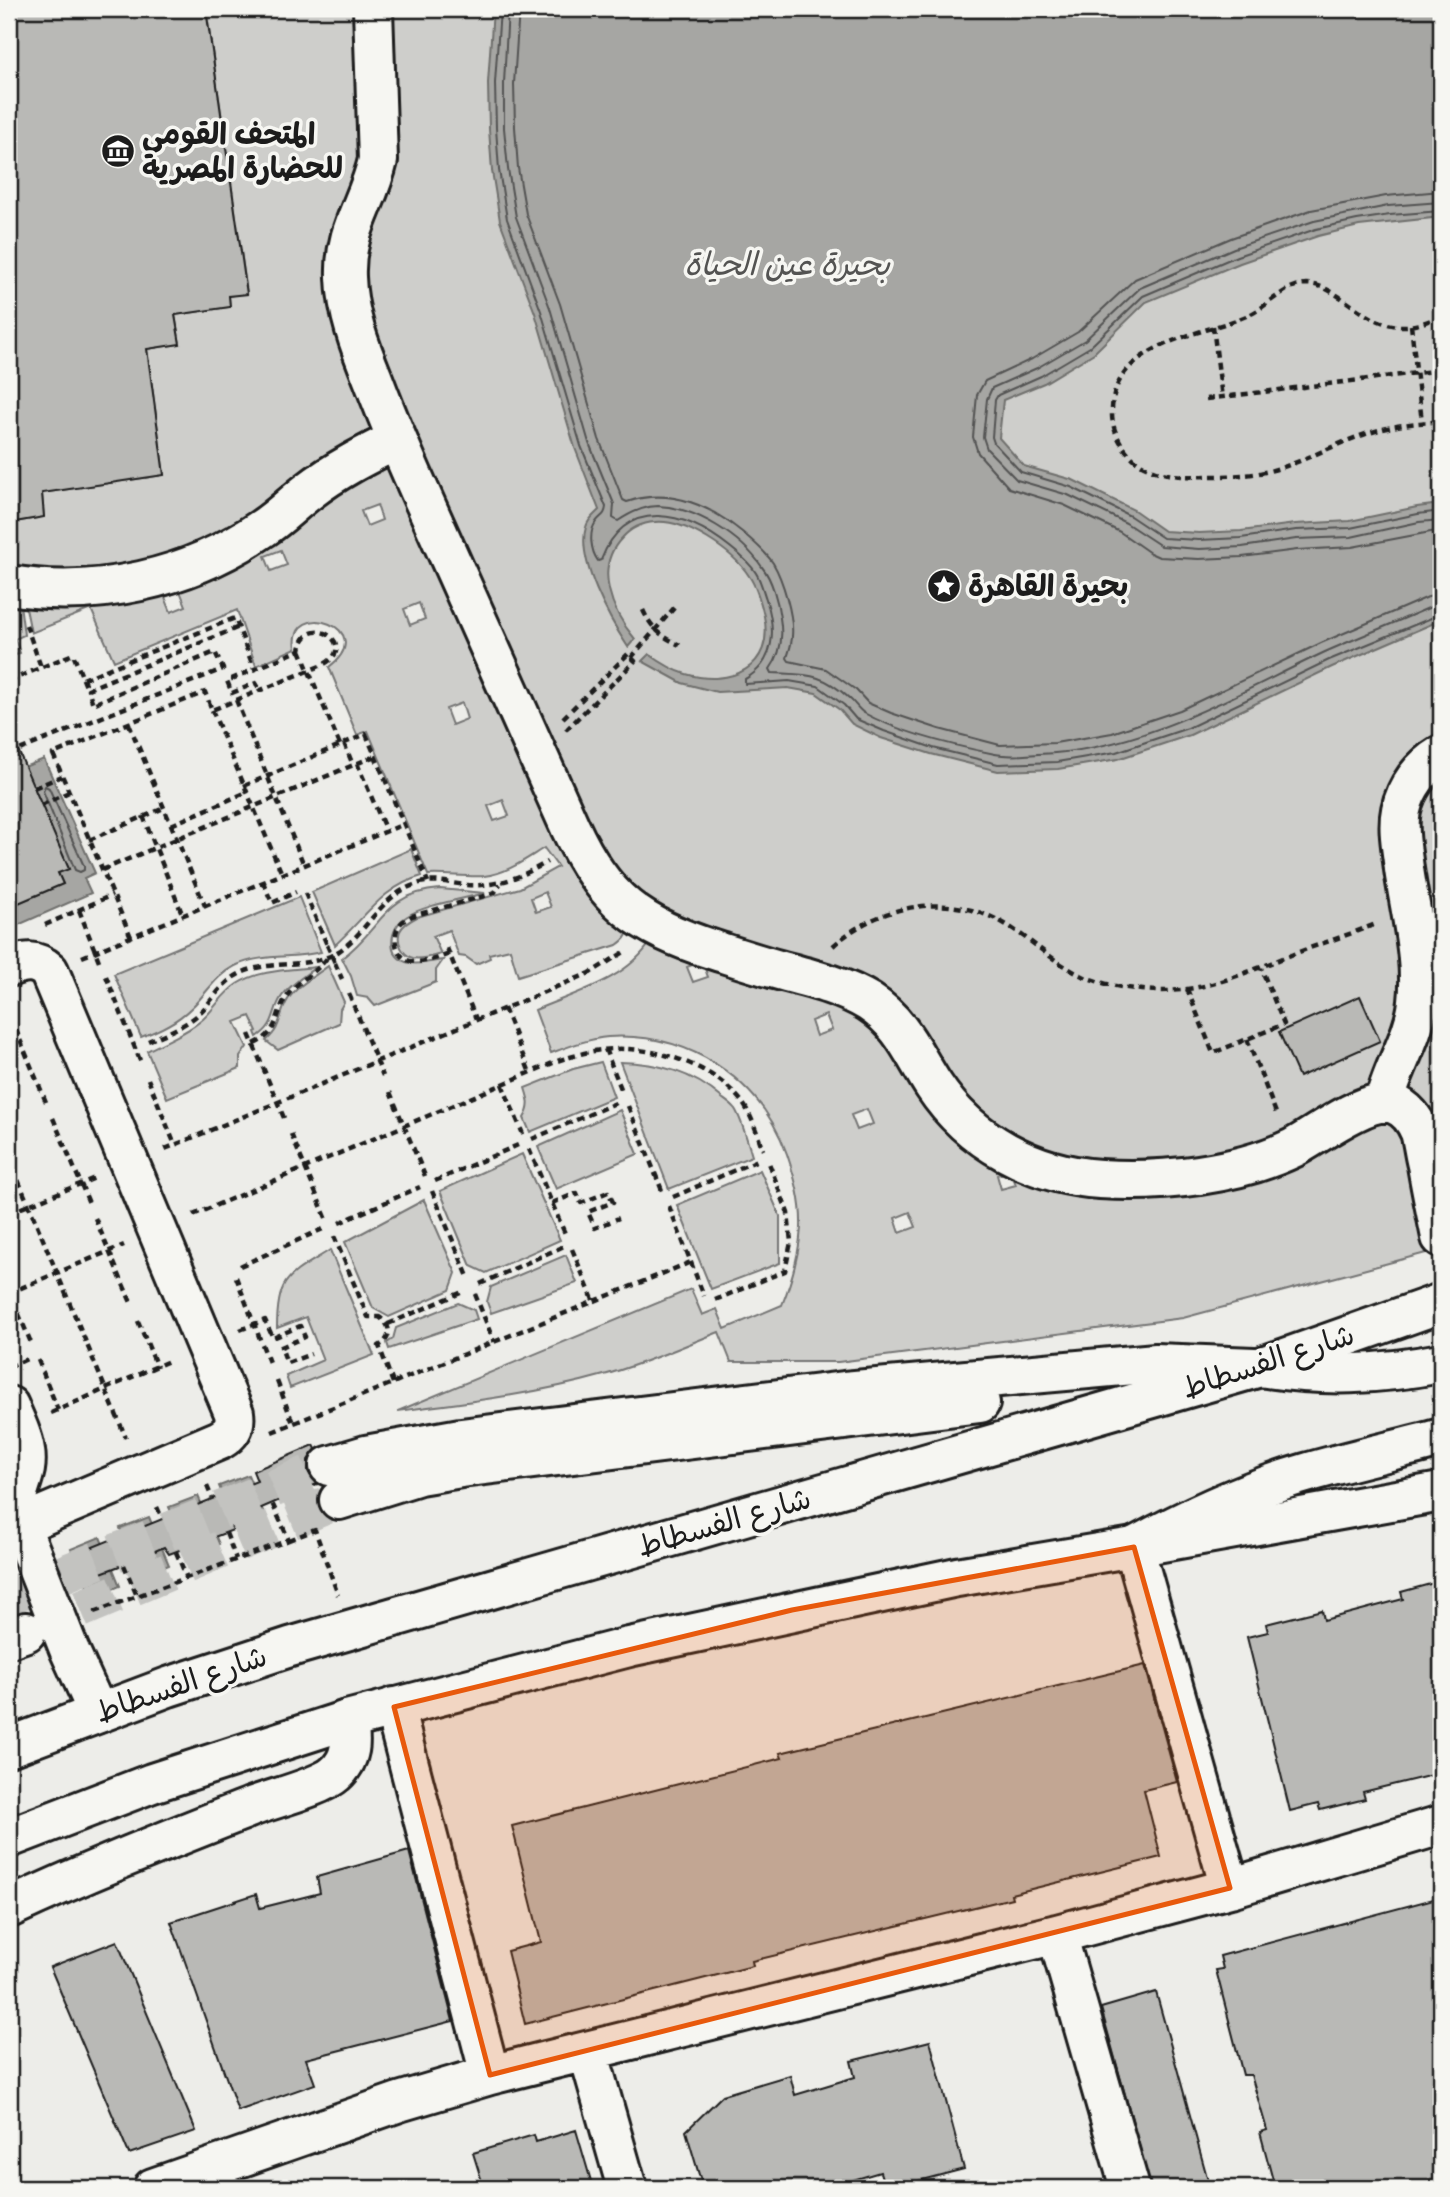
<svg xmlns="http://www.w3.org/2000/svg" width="1450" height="2197" font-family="'Indie Flower','Playpen Sans Arabic',sans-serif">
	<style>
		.green { fill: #cececb; stroke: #757574; stroke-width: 2; fill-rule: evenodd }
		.water { fill: #a6a6a3; stroke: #6f6f6d; stroke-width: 2 }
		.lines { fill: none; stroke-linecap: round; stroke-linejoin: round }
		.shore { stroke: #535352; stroke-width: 2 }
		.building { fill: #b9b9b6; stroke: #1c1c1c; stroke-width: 2 }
		.minor-tunnel { stroke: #c3c3c0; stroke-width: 38; stroke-dasharray: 38 19; stroke-linecap: butt }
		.minor-casing { stroke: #1c1c1c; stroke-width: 44 }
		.major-casing { stroke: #1c1c1c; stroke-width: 44 }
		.highway-casing { stroke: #1c1c1c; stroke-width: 44 }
		.path { stroke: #1c1c1c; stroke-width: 4.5; stroke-dasharray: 7 5; stroke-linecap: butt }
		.minor { stroke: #f6f6f2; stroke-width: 38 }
		.major { stroke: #f6f6f2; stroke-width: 38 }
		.highway { stroke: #f6f6f2; stroke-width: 38 }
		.path-bridge { stroke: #1c1c1c; stroke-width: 4.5; stroke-dasharray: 7 5; stroke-linecap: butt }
		.marked { fill: #e8590c; fill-opacity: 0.2; stroke: #e8590c; stroke-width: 5; stroke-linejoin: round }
		.labels { text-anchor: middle; stroke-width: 7; stroke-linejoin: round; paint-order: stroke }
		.poi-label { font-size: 30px; font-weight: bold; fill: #1c1c1c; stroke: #f6f6f2; text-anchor: start }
		.street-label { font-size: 30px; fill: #1c1c1c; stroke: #f6f6f2 }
		.water-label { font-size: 32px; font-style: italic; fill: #535352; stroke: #f6f6f2 }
	</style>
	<rect width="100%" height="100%" fill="#edede9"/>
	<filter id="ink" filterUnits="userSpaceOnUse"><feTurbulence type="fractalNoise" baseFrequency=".0143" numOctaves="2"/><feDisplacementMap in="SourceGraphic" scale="14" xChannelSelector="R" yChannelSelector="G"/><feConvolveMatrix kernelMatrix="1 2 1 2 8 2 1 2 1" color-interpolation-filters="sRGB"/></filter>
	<g filter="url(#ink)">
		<path class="green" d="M206,9H1441V1249L1183,1318L838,1362H731L719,1332C681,1347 644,1364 604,1375C537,1394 467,1402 398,1411L691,1289L702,1315L717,1309L725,1329L782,1305C792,1280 799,1255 801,1228C802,1202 795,1178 787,1154C760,1078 688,1032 608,1037C588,1039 570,1046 551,1053L535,1010C574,993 627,980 651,941L628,927C628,937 624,940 617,945L518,976L510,949L489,954L490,958L476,964L466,957L459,956L449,930L433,936L441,954C432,956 422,960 413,958C402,955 396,941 400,931C403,924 411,920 417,917L520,888L558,867L544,848C526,859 506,874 484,876C465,877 446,874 428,875L368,731L357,735L329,667C381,628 288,597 296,648L256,666L237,610L114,661L91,609L31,633L26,608V596L130,594L286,494L157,567L9,574V523L44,517L42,493L164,475L147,349L180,344L175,315L230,307L229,296L247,293ZM377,505L382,520L367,526L361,511ZM281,550L287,565L271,571L265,556ZM180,591L186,606L171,612L165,597ZM419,603L425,619L410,625L404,609ZM462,703L467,719L452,725L446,709ZM503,800L509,816L494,821L488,806ZM545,892L551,907L536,912L531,898ZM702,961L708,977L693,982L687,967ZM826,1015L832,1030L816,1036L811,1021ZM867,1109L873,1124L857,1130L851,1115ZM1011,1171L1016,1185L1001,1189L997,1175ZM910,1212L916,1227L900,1233L895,1218Z
			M9,594L19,596L24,635L15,639L20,653L9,658Z
			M411,849L422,876C382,887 365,918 335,945L312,892Z
			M440,889L485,893C464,899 423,905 406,917C388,928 386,959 410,963C421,965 433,961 443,960L436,970V982L375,1006L368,998L357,996L351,976L342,958C382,929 383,893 440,889Z
			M299,897L321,952C294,959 261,953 235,966C216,975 207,993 192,1007C177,1022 160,1030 141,1037L114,974Z
			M328,966L344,1002L340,1009L339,1023L278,1050L266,1041C283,1025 277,1020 286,1003C294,987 314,977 328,966Z
			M316,967C304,976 291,984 282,996C271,1012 277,1024 257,1037L255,1032L257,1031L250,1016L235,1022L247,1047L240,1057V1068L167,1098L147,1051C166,1041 187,1033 203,1019C215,1008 223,993 237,984C258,970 291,970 316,967Z
			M601,1062L614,1097L530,1132L524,1118C531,1107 529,1100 525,1088L573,1069Z
			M620,1062C659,1063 692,1072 722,1098C726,1101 732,1105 735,1109C742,1120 748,1143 752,1156L669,1189Z
			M620,1110L638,1154L556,1189L538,1147Z
			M522,1154L560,1240L486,1273L471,1266L440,1191Z
			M760,1170L780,1216V1263L711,1289L677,1205Z
			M424,1200L456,1273L450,1290L389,1317L373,1308L345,1242Z
			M330,1250L374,1355L290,1388L286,1376L323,1360L306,1317L277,1328C277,1276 289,1276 330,1250Z
			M566,1255L577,1283L491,1313L487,1302L491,1287Z
			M458,1303L474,1310L477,1319L389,1349L387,1343L393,1339L396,1328Z"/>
		<path class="water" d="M493,9H1441V217L1359,226L1318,236L1240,263L1146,302L1094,353L1044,383L1003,400L999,438L1024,466L1073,480L1134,510L1164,531L1199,533L1241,531L1295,524L1350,521L1417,507L1441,504V620L1332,667L1190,735L1118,759L1058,769L998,771L931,754L881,738L852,724L840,710L816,693L788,688L717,692L682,683L642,661L649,654C660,662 672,670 686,674C730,687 775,668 764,616C761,603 756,586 749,576C733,551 685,519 655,522C642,523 630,529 622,538C593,568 612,612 635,639L628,647C610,620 576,560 586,527C588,519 594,515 599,510L575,448L535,313L500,221L492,171L489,129L488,83Z
			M44,759L95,873L84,878L91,893L9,929V907L63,884L58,873L69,869L14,771Z
			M248,1475L268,1523L239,1535L219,1486Z
			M198,1496L219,1544L190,1556L169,1507Z
			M149,1517L169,1565L140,1577L120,1528Z
			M100,1537L120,1586L91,1598L71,1549Z"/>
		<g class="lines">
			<path class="shore" d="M500,9L495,83L496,128L499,170L507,219L541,311L581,446L606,507C605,516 601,515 596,522C588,533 591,551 598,561L601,560C626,495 686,512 730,547C739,554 750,563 756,573C761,581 763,591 766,599C776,629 776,662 745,679V684L789,681L818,686L844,705L856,719L884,731L933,748L998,764L1057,762L1116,752L1188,728L1329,660L1441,614
				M508,9L504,83V128L508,169L516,217L550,308L589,443L614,504L613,518L618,521C630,513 643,506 658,506C695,507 741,536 762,567C772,579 778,602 780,618C783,635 781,654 770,669L772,673C807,675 821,672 849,698C855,703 858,709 864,713C900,733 955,746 995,754C1009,757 1024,755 1038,754C1142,751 1233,695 1325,652C1361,636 1397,622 1433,606L1441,605
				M519,9L514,84L515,127L518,168L526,214L560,304L599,439L623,500L627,502C670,487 709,505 742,532C753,541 765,551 773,563C783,580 794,617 792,636C792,644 789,651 787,658L789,661L826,669L856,690L868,703L891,713L939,729L1000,745L1055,743L1112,733L1180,710L1321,643L1428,597L1441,595
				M1441,191L1386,196L1311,210L1231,238L1135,279L1078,332L1032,359L985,381L977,395L973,437L978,453L1009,488L1064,505L1120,532L1150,553L1159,557L1199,559L1242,557L1297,550L1352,547L1441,530
				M1441,202L1388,206L1314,221L1234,248L1140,288L1085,340L1037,368L992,388L987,399L983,437L987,449L1017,480L1068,495L1126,523L1161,546L1199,549L1242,547L1296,539L1351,537L1419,522L1441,520
				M1441,211L1390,215L1357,220L1316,229L1237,256L1143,296L1090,347L1041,376L998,395L995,400L992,437L994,443L1021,472L1071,487L1130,516L1163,538L1199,540L1241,538L1296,530L1350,528L1418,514L1441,511
				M45,786L49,788L84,866V870L80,872L75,870L43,791Z"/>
		</g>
		<path class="building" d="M9,9H206L247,294L229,296L230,307L175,315L180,344L147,349L164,475L42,493L44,517L9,523Z
			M9,729L69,869L58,873L63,884L9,907Z
			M1360,996L1380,1041L1299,1077L1279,1032Z
			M314,1445L316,1449L308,1460V1472L317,1484L229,1522L233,1530L169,1554L164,1547L130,1562L80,1581V1583L68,1587L58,1561L257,1481L253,1471Z
			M17,1577L27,1602L9,1608V1581Z
			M1441,1581V1773L1363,1792L1365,1799L1320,1810L1318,1804L1290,1811L1247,1637L1268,1632L1266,1624L1322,1610L1324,1620L1403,1599L1401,1592Z
			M1145,1665L1177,1782L1144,1790L1161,1857L1011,1894L1012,1898L752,1961L753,1966L525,2024L507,1951L541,1942L512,1826L782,1758L780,1753Z
			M409,1851L453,2021L306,2059L315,2084L238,2111L171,1922L256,1894L260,1908L320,1893L317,1877Z
			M1441,1897V2188H1275L1260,2132L1267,2130L1251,2075H1243L1216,1970L1223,1969L1220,1956Z
			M117,1941L196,2131L129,2154L50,1967Z
			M1156,1992L1210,2188H1151L1101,2008Z
			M930,2041L964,2169L891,2188H885L880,2172L826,2188H703L686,2131L723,2095L790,2075L795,2095L855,2077L851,2061Z
			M576,2130L593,2188H484L473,2153L534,2135L536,2142Z"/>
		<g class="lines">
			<path class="minor-tunnel" d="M9,1596L329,1466
				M28,1631L339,1500"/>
			<g class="minor-casing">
				<path id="minor" d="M373,9L378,160C368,204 344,229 346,277C347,313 360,347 373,379C390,424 409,468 429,512C476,617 523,722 570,827C604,901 639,926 714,950C736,957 757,964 779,970C809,978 843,986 869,1002C903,1024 913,1054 934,1086C970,1141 1034,1175 1100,1179C1161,1183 1237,1175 1293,1148C1317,1136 1368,1095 1394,1104C1406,1108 1415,1120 1420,1132C1423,1142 1424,1154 1427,1165C1431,1189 1436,1213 1441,1237
					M9,585C97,599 189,579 263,528C280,517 293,503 309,491C336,470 366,455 396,440
					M9,967C24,961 36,959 49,971L234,1413C236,1426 232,1433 220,1440L20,1525
					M1384,1103C1392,1068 1414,1038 1418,1002C1423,958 1410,912 1404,869C1402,850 1397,829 1401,810C1406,787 1421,767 1441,755
					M9,1406C17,1425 29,1447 25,1469C22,1484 15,1495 15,1512L69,1649L98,1713
					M329,1466L366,1455L461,1438L844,1391L1156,1363L1254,1367
					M339,1500L419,1475L461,1468L980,1403
					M1134,1547L1230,1888
					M9,1638L26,1632
					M394,1707L490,2075
					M9,1908C88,1871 170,1839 251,1807C271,1799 321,1787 335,1774C352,1759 352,1741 347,1720
					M1057,1934L1130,2188
					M588,2051L627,2188
					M153,2188L399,2102L490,2075L1057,1934L1230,1888L1441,1825"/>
			</g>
			<g class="major-casing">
				<path id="major" d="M9,1747L168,1687L290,1647L1260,1367L1441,1303
					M9,1838L152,1783L347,1720L629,1647L957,1577L1134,1547L1441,1492"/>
			</g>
			<g class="highway-casing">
				<path id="highway" d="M1260,1367C1325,1377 1377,1375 1441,1363
					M1134,1547C1189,1517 1246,1490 1306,1473C1351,1460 1396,1450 1441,1438"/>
			</g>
			<path class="path" d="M1441,315C1399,338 1375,322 1340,297C1329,290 1319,284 1306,284C1285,285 1269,305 1251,314C1203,336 1110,342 1112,414C1112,434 1127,457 1144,466C1163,476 1185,477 1206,476C1227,476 1249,476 1269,471C1302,463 1332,445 1363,435C1389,426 1415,422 1441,422
				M1411,325L1422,422
				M1213,326L1222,398
				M1206,399L1441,370
				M643,610C651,628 662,637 680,645
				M26,625L41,667
				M300,650L340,745
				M631,658L674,608
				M83,679L235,618L254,669
				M9,681L73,654L87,689
				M236,700L304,865
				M212,710L282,874
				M563,718L628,654L635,661L567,729L566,727
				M129,724L205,906
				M344,743L353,765
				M9,754L223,669L215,652L93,704L88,689L239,627
				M357,763L386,831
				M244,786L366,734L428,882
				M34,788L62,776
				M41,805L69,792
				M143,816L183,916
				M171,825L247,792
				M89,840L164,808
				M102,870L375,756
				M263,882L272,903L296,892
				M305,893L327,945
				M79,910L99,961
				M45,925L112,895
				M131,937L53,754L205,692L212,710L320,666C364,647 307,609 300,650L227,681L232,693L256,683L260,690
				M833,946C881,902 954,891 1010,927C1035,943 1057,965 1085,977C1108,986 1134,990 1158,991C1206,992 1247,972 1291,955C1319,944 1348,935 1376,924
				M447,948L476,1019
				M449,954C438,958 422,964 410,961C394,956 391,933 402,922C403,921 411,917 412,916L488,895L495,892L500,884
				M82,957L404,824
				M335,963L342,979
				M106,976L141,1063
				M1187,989L1213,1053L1284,1024L1261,968
				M349,994L383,1076
				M504,1008L530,1073
				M11,1018L46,1102
				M249,1034L284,1118
				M1247,1039L1276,1113
				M148,1041C164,1034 181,1028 195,1017C212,1003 220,983 241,973C272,959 310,970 339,951C367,932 380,897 414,885C432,878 448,883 466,885C496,887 522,877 547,862
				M254,1044C282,1032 274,1010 290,992C301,979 317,972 327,958
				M605,1049L622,1091
				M148,1079L175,1145
				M502,1084L523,1134
				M390,1092L425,1176
				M628,1106L663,1193
				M53,1118L89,1203
				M291,1134L327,1220
				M532,1139L618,1102
				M165,1149L590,973L626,951
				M529,1149L566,1236
				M9,1158L126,1438
				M435,1181L518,1145
				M432,1191L469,1279
				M673,1197L758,1160
				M552,1203L577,1193L581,1203L608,1192L613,1202L588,1212L595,1228L619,1218
				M669,1206L704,1296
				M9,1213L95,1178
				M193,1215L560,1060C574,1056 588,1051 602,1050C648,1044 706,1062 737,1096C751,1111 756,1131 763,1150
				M95,1218L132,1305
				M339,1223L420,1187
				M334,1236L368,1317H379C392,1325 392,1338 379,1346L393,1383
				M572,1249L594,1302
				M240,1266L323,1229
				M236,1277L270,1365
				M480,1284L564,1246
				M9,1291L32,1345
				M9,1293L124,1245
				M475,1294L494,1342
				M715,1300L785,1271L791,1242L788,1213L769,1163
				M138,1321L157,1367
				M388,1324L465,1291
				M240,1330L265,1320L273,1338L300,1326L305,1337L281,1347L287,1363L311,1354
				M38,1360L58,1410
				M9,1367L27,1359
				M277,1381L293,1423
				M51,1413L171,1360
				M272,1432L691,1262
				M207,1486L212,1498
				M157,1507L162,1518
				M226,1533L236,1559
				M289,1540L315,1530L338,1595
				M176,1552L187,1578
				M124,1565L137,1596
				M94,1612L289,1540L272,1503"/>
			<use href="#minor" class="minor"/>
			<use href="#major" class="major"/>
			<use href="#highway" class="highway"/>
			<path class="path-bridge" d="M327,945L335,963"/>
		</g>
	</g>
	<path class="marked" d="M1134,1547L1230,1888L490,2075L394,1707L792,1610Z"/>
	<defs>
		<g id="museum-disc" transform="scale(1.75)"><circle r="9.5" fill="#1c1c1c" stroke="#f6f6f2"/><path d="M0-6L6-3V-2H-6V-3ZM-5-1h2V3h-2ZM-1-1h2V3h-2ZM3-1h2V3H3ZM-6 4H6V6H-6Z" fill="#fff"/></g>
		<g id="sight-disc" transform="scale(1.75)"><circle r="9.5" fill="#1c1c1c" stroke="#f6f6f2"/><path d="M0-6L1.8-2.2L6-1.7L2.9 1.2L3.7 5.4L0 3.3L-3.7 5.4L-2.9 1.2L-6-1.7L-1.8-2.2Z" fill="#fff"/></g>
	</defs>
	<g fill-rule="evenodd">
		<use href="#museum-disc" x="118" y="151"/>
		<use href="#sight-disc" x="944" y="586"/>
	</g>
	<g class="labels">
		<g class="poi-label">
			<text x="142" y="144">المتحف القومى<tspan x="142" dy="34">للحضارة المصرية</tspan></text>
			<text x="968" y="596">بحيرة القاهرة</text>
		</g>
		<g class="street-label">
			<text transform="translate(1268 1361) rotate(-18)" y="10">شارع الفسطاط</text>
			<text transform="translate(724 1522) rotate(-16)" y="10">شارع الفسطاط</text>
			<text transform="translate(181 1684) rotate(-19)" y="10">شارع الفسطاط</text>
		</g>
		<g class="water-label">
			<text x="787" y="275">بحيرة عين الحياة</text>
		</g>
	</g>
	<rect width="1450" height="2197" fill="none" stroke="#f6f6f2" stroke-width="35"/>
	<rect x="18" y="18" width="1415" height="2162" fill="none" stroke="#1c1c1c" stroke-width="2.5" filter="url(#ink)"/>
</svg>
